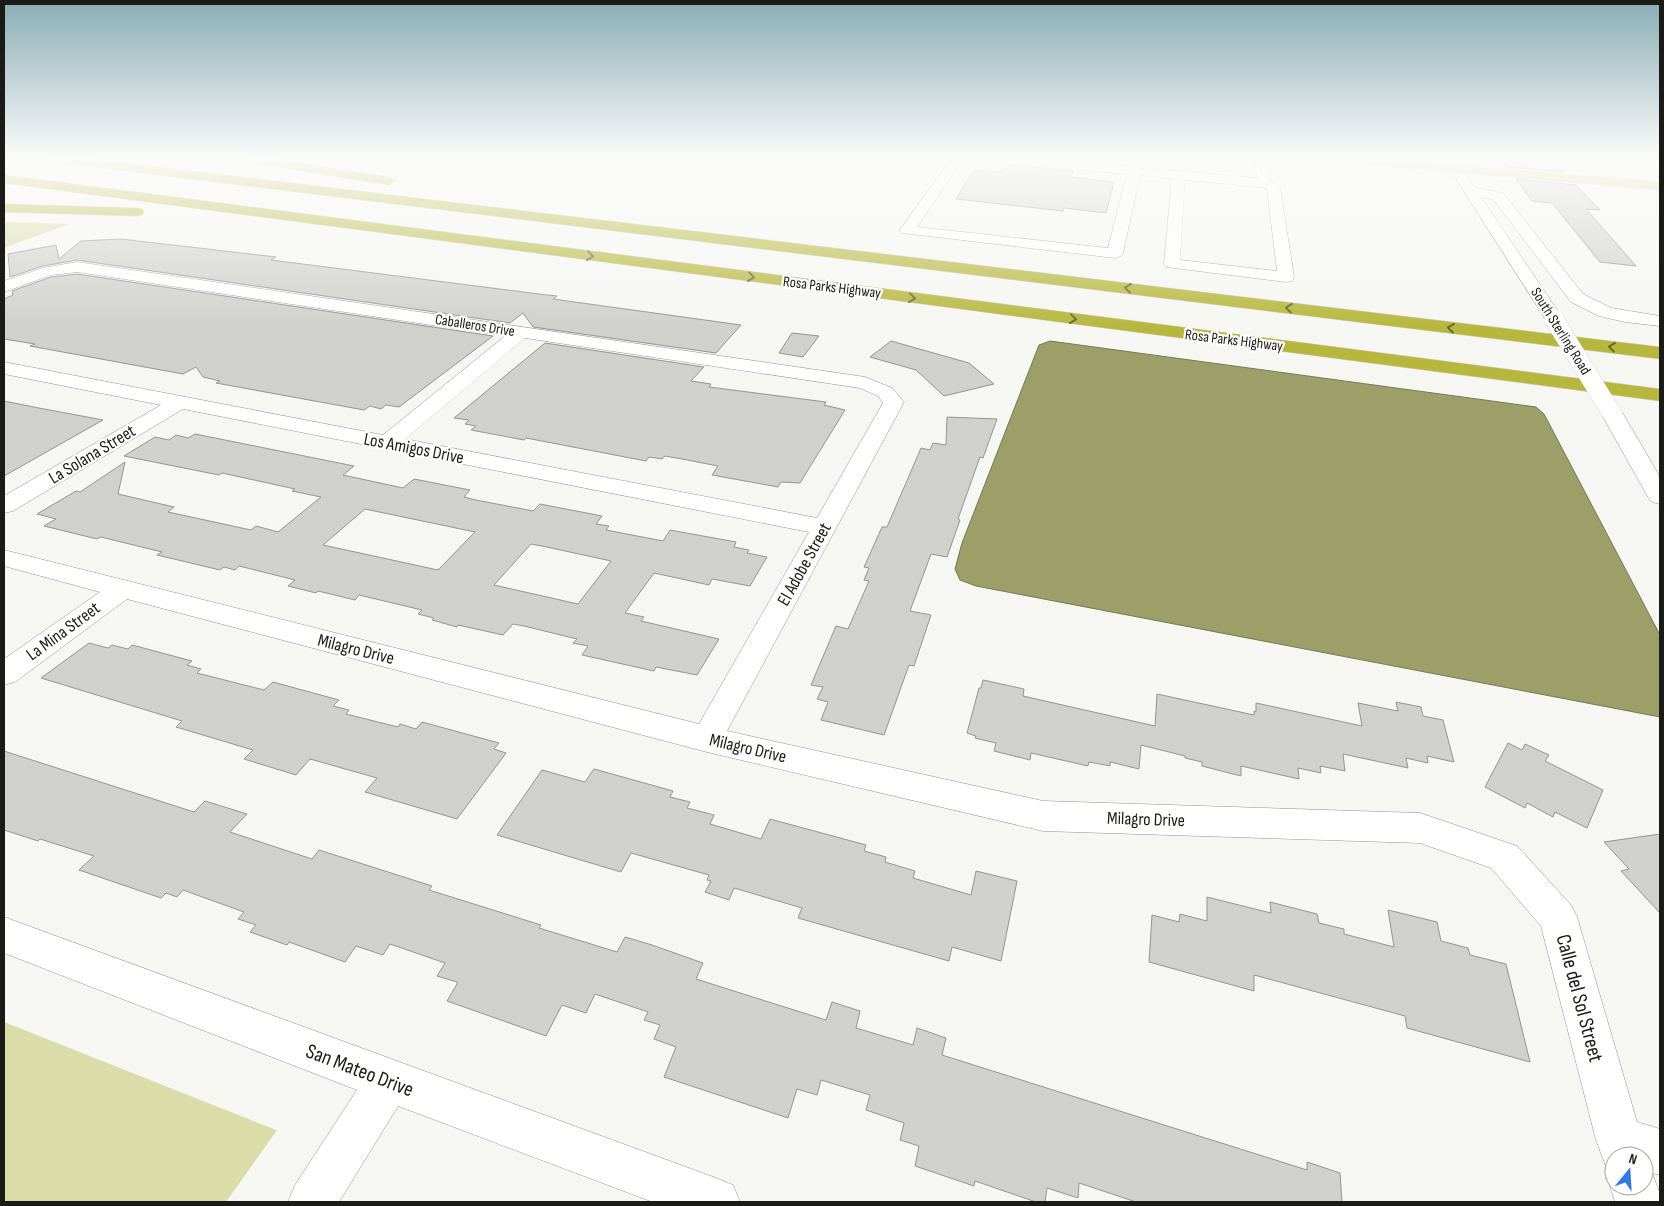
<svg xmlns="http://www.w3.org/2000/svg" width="1664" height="1206" font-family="'Sofia Sans Condensed',sans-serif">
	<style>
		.green { fill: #dbdda9 }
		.water { fill: #9d9f69; stroke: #767751 }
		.building { fill: #d0d0cc; stroke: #949491; fill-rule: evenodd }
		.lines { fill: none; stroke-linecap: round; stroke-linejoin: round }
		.minor-casing { stroke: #939390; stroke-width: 1 }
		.major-casing { stroke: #d1d1d1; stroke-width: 1 }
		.highway-casing { stroke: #d1d1d1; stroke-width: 1 }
		.minor { fill: #fff; fill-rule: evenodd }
		.major { fill: #d4d48b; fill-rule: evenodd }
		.highway { fill: #b7b73d; fill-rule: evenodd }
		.minor-bridge-casing { stroke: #939390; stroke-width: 19; stroke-linecap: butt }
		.minor-bridge { stroke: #fff; stroke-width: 19 }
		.oneway { stroke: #68682b }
		.labels { text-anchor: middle; stroke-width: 4.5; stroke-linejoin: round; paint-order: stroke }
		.far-street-label { font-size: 15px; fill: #1a1a19; stroke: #fffffe }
		.street-label { font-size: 18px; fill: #1a1a19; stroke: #fffffe }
		.near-street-label { font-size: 21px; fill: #1a1a19; stroke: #fffffe }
	</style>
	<rect width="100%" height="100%" fill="#f6f6f3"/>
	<path class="green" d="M4,222L69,224L4,248Z
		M4,1022L276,1130H277L226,1202H4Z"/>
	<path class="water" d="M1050,341L1536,407L1544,414L1660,635V717L976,586L960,580L955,569L962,543L1039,345Z"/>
	<path class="building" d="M1500,158H1552L1565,172L1507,167Z
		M1008,165L1073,171L1071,177L1114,182L1106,213L1064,208L1063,211L956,199L974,170L1003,172Z
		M1516,179L1576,185L1600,210L1586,209L1636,266L1600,262L1552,203L1532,201Z
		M121,239L276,257L271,260L547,295L557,296L553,299L741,325L716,353L533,327L523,313L510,323L77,260L43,266L10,277L8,254L56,245L59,259L81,241Z
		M77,274L493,336L399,407L386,405L381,409L370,406L364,410L216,383L220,381L203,377L196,367L183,374L30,346L35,344L4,339V299L13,295L12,291L51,277Z
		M792,333L819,336L803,357L779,353Z
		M891,341L969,363L994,384L944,396L916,370L870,357Z
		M545,343L704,367L691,381L711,384L709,387L826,402L824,405L845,410L800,483L781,482L778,487L712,475L718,466L682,459L665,456L662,459L649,457L646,461L526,438L524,440L471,430L476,426L465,424L469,420L454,418Z
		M4,401L39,408L103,420L4,476Z
		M947,417L997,419L983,458L980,457L958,519L960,520L947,557L931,554L910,611L931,615L914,666L909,665L884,735L821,720L828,702L817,699L823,687L811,685L836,626L848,629L869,581L864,580L869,568L864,567L882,527H887L921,448L930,450L933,443L946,445Z
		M195,434L354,466L343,475L403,488L414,479L470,490L464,497L476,500L533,511L540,504L602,516L596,524L609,526L606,530L663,541L670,530L736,542L734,547L749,550L747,553L767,557L750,586L712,579L709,585L654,573L625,613L644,617L641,621L719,639L697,675L656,667L654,671L582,655L588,646L573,643L577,639L524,626L513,624L503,635L458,625L457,627L432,620L434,618L418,614L422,610L359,595L355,600L318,591L316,593L288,586L295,580L239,566L235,570L224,567L220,570L157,555L162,552L101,537L97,539L44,526L56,519L37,514L76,491L80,492L125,462L118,494L174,507L168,512L251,530L256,526L278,532L321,497L292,491L295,489L222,473L219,475L124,456L155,437L169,440L176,435L188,438ZM365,509L475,532L438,570L323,545ZM531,544L542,546L611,561L578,604L494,585Z
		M89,643L108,648L112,645L128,649L132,645L192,661L187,665L201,669L197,673L264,690L273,682L339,700L333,706L349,710L346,714L398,727L400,724L416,729L422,722L499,743L494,749L506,753L457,819L365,792L377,778L310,759L296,775L244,759L253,750L176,727L182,721L41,678Z
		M983,680L1024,689L1023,696L1155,726L1157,694L1254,715V711L1256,712V703L1362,726L1358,703L1398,711L1396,702L1421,707L1423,716L1443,720L1454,762L1427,756L1428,763L1406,758L1408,768L1343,754L1345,771L1320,766L1321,773L1298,768L1299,779L1241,766V776L1202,766V762L1185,758V756L1141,745L1139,769L1110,762V766L1089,762L1088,766L1031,753L1030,760L994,751L996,743L975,738L976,736L967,733L979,688H981Z
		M1508,743L1522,750L1525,744L1549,755L1545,761L1603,790L1587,828L1555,812L1553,817L1527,803L1525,808L1485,787Z
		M4,751L194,812L205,801L247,814L230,832L312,859L319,850L432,886L429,890L541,925L539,928L617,952L625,937L652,945L703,963L696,979L775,1004L826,1020L832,1002L860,1011L856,1028L913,1045L917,1028L946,1038L942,1055L1307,1170V1162L1340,1173L1342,1202H1136L1079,1183L1078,1198L1047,1188L1045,1202H1036L975,1181L974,1186L915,1166L919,1146L900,1140L904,1123L866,1110L870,1095L821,1080L817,1095L797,1089L788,1118L664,1077L676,1047L654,1039L660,1025L644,1020L648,1012L595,994L586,1013L562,1005L546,1036L447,1001L457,984V982L437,976L445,963L390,944L383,955L356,946L345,962L289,942L287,945L250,932L256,925L238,919L244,912L183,890L177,897L166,893L161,898L79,870L94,856L40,839L38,841L4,830Z
		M594,769L673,791L670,797L690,802L687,808L714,815L710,824L761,839L770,819L866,845L864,851L886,857L885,862L915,871L913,878L971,895L976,871L1017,881L1001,961L952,947L949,961L798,918L802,908L734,888L729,900L705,892L711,881L707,880L709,875L631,853L621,872L497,835L542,770L585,782Z
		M1660,834V913L1621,871L1629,869L1604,842Z
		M1207,897L1271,913L1270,902L1317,914L1319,923L1344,929V934L1394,947L1388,910L1437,922L1441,941L1468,948L1470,955L1506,964L1530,1062L1407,1028L1405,1016L1254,975V991L1149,962L1152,915L1179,922L1180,914L1207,921Z"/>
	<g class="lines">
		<g class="minor-casing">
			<path id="minor" d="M952,158H964L917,227L1108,248L1127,174L997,162L991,158H1037L1129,166L1131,158H1143L1141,168L1257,178L1255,158H1267L1270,181L1280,187L1294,277L1292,281L1286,282L1166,267L1164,264L1172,178L1140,175L1123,253L1121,256L1115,258L902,233L900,230ZM1185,180L1261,187L1267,189L1277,271L1180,260Z
				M1443,158H1455L1475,188L1503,193L1583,294L1611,308L1660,316V326L1625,322L1599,316L1571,302L1493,199L1481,197L1563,319L1560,323L1554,324L1548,323Z
				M77,262L865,377L892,388L904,402L727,731L1043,801L1420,813L1517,846L1571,905L1577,917L1637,1122L1660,1129V1175L1652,1173L1660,1194V1202H1615L1610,1186L1614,1177V1186H1644V1156H1614V1175L1608,1172L1596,1140L1541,926L1491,868L1420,843L1043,831L707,752L127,599L15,682L4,685V659L100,592L4,566V550L699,724L809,532L183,409L13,511L4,513V496L161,405L4,374V362L383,435L505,336L77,272L51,275L4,292V281L43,268ZM525,338L860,388L878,396L883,403L817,518L405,439Z
				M1614,411L1622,412L1660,477V504L1652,502L1648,497L1603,417L1606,412Z
				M4,917L716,1178L733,1185L740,1202H653L398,1106L339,1202H288L295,1185L357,1090L4,953Z"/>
		</g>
		<g class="major-casing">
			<path id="major" d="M1330,158H1380L1660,182V190L1336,162Z"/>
		</g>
		<g class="highway-casing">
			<path id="highway" d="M46,158H83L1660,347V359L52,162Z
				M240,158H269L389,177L396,181L389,185L246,162Z
				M4,175L1660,389V401L4,183Z
				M4,204L137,208L142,209L144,212L142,215L137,216L4,212Z"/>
		</g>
		<use href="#minor" class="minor"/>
		<use href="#major" class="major"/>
		<use href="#highway" class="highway"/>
		<g class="minor-bridge-casing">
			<path id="minor-bridge" d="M1554,319L1614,417"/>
		</g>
		<use href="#minor-bridge" class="minor-bridge"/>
	</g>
	<defs><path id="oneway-chevron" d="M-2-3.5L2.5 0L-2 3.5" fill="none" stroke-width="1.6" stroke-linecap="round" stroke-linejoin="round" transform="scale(1.25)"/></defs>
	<g class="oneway">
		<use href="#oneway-chevron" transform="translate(590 256) rotate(7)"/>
		<use href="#oneway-chevron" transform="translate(751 277) rotate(7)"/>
		<use href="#oneway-chevron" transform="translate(1128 288) rotate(-173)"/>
		<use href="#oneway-chevron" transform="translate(912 298) rotate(7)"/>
		<use href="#oneway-chevron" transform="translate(1289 308) rotate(-173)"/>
		<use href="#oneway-chevron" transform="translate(1073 319) rotate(7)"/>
		<use href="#oneway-chevron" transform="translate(1451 328) rotate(-173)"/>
		<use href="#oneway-chevron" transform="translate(1612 347) rotate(-173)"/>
	</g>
	<linearGradient id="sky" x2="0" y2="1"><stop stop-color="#8aacb5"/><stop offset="0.48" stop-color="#fbfbfa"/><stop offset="1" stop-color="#fbfbfa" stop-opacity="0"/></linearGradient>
	<rect width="1664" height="327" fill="url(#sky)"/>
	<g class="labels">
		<g class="far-street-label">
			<text transform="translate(832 287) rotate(7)" y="5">Rosa Parks Highway</text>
			<text transform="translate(475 325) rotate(9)" y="5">Caballeros Drive</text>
			<text transform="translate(1561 331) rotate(58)" y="5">South Sterling Road</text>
			<text transform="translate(1234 340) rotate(7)" y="5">Rosa Parks Highway</text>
		</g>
		<g class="street-label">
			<text transform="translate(414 448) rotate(11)" y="6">Los Amigos Drive</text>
			<text transform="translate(92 454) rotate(-31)" y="6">La Solana Street</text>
			<text transform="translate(804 564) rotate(-61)" y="6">El Adobe Street</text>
			<text transform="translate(63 631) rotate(-36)" y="6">La Mina Street</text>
			<text transform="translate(356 649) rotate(14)" y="6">Milagro Drive</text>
			<text transform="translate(748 748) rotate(13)" y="6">Milagro Drive</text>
			<text transform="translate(1146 819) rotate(2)" y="6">Milagro Drive</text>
		</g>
		<g class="near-street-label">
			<text transform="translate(1580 998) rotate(75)" y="7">Calle del Sol Street</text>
			<text transform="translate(360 1070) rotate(21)" y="7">San Mateo Drive</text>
		</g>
	</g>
	<rect width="1664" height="1206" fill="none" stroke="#1a1a19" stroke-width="10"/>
	<g transform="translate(1629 1171) rotate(18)"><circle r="24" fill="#fffffe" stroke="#a3a3a2"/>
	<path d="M0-4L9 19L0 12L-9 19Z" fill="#3579e7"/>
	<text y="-8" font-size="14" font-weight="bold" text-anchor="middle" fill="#1a1a19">N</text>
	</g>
</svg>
